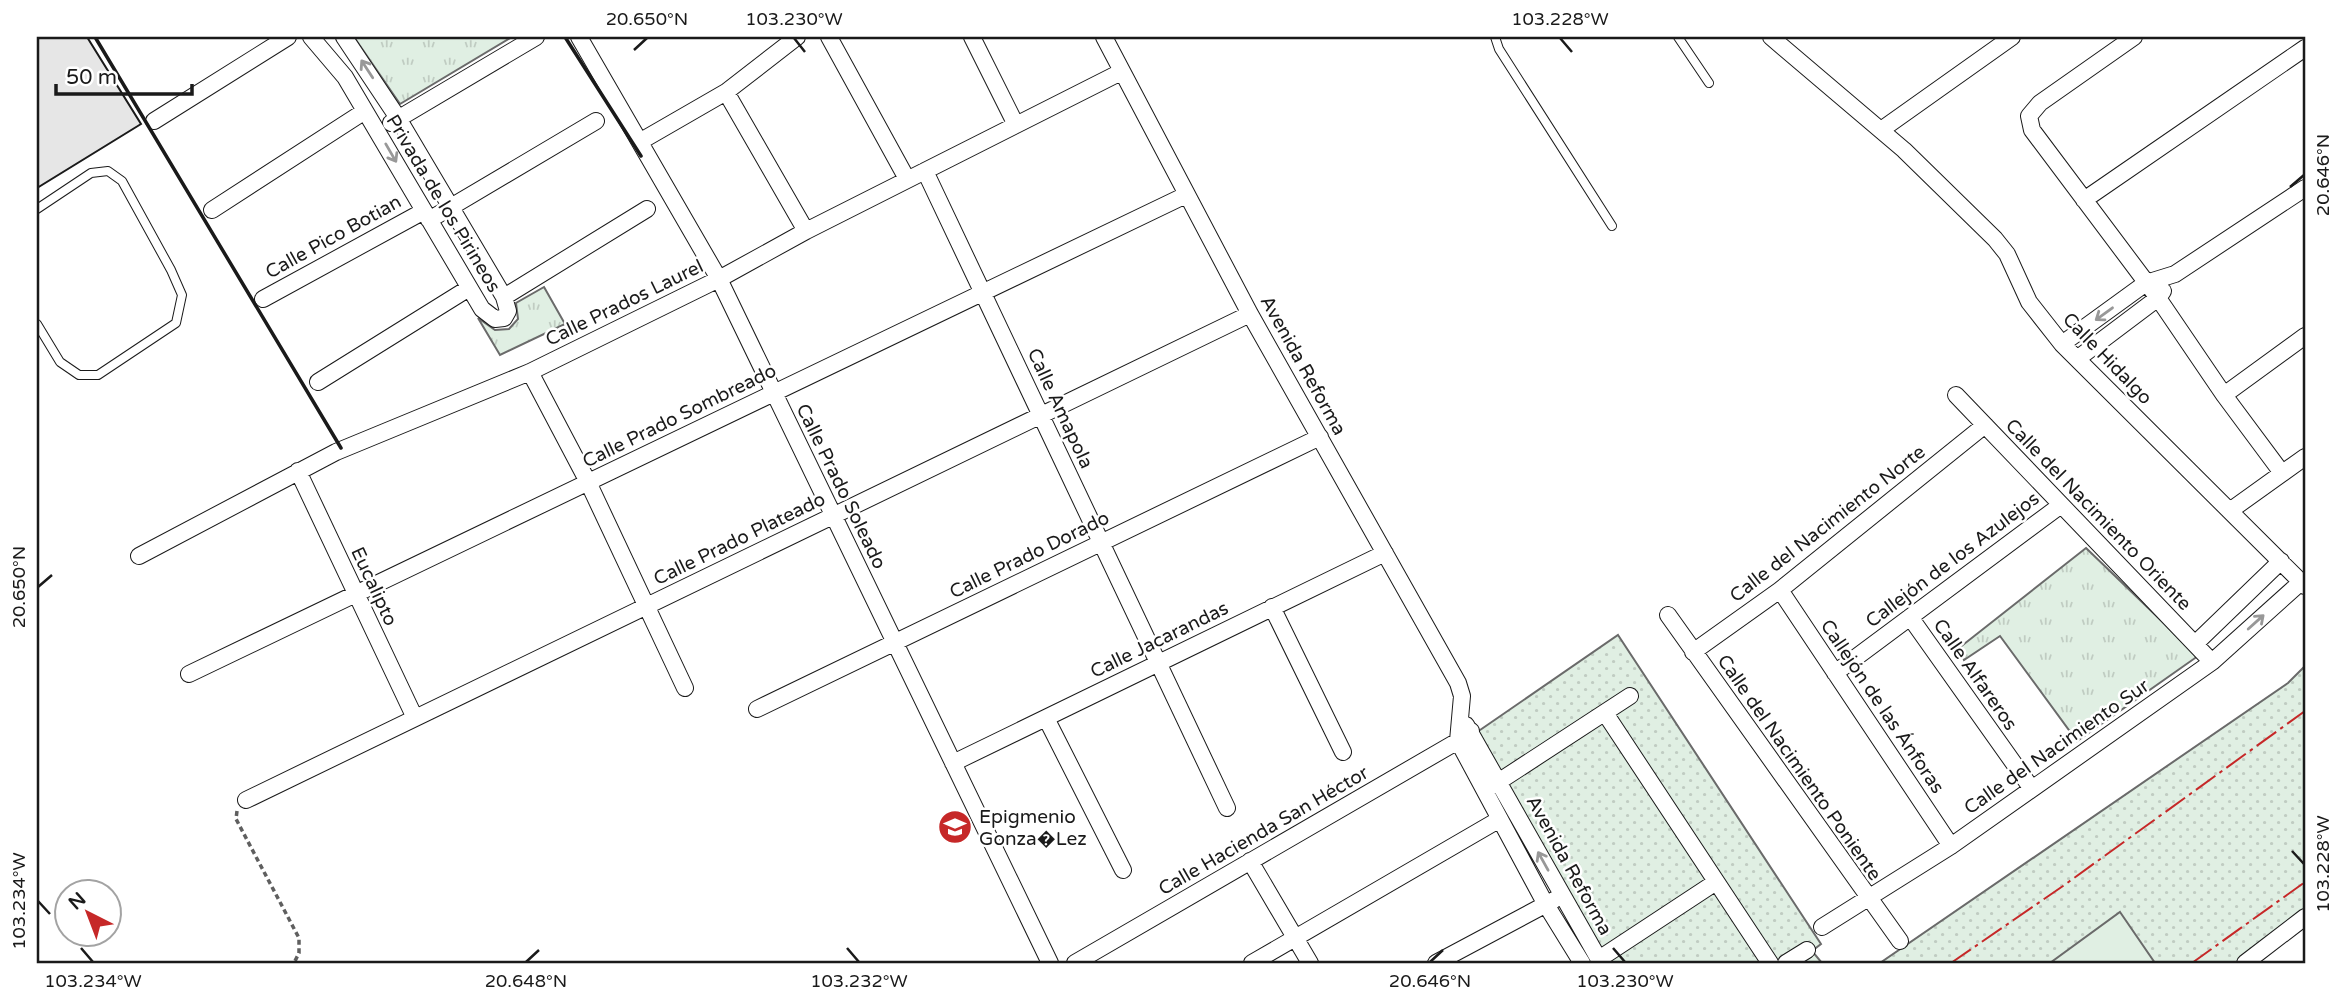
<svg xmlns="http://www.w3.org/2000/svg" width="2342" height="1000" font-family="'Varela Round',sans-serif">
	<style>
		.grass { fill: url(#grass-dots); stroke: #6a6a6a; stroke-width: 2 }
		.park { fill: url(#park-tufts); stroke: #6a6a6a; stroke-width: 2 }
		.pitch { fill: #e0efe3; stroke: #6a6a6a; stroke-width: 2 }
		.building { fill: #e6e6e6; stroke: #1a1a1a; stroke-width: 2 }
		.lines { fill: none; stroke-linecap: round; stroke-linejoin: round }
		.service-casing { stroke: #1a1a1a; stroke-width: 10 }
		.minor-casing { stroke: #1a1a1a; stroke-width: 18 }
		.path { stroke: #5f5f5f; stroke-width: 3.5; stroke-dasharray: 5 3.5; stroke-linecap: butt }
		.service { stroke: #fff; stroke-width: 8 }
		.minor { stroke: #fff; stroke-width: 16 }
		.wall { stroke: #1a1a1a; stroke-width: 3.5 }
		.power { stroke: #c62828; stroke-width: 2; stroke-dasharray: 24 5 3.5 5; stroke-linecap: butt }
		.oneway { stroke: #989898 }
		.ticks { fill: none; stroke: #1a1a1a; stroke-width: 2.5 }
		.labels { text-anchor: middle; stroke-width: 5; stroke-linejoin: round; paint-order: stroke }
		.street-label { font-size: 19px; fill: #1a1a1a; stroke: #fff }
		.poi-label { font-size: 19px; fill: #1a1a1a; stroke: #fff; text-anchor: start }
		.neatline { fill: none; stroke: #1a1a1a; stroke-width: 2.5 }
		.ticks-label { font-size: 18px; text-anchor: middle; fill: #1a1a1a }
	</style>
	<defs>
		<pattern id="grass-dots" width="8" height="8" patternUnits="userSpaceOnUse" patternTransform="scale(1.75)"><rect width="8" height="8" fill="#e0efe3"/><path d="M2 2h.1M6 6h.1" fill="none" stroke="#c0ccc2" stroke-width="1.8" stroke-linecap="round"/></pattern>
		<pattern id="park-tufts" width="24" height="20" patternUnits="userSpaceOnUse" patternTransform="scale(1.75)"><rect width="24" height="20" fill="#e0efe3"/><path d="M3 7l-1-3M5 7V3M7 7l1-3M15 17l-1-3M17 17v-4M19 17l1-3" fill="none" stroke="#c0ccc2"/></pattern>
	</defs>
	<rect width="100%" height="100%" fill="#fff"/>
	<path class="grass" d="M1618,635L1821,944L1812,951L1822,963H1597L1467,739Z
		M2305,666V919L2246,963H1880L2288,683Z"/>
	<path class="park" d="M354,37H512L400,104Z
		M544,287L565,324L500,355L478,318L495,330L509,329L518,319L516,303Z
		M2086,548L2198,656L2077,741L2000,636L1964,660L1959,648Z"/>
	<path class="pitch" d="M2120,912L2155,963H2050Z"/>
	<path class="building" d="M37,37H87L141,124L37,188Z"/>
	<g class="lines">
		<g class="service-casing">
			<path id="service" d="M1495,37L1499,49L1612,226
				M1678,37L1709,83
				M37,209L91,173L108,171L122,181L171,270L182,295L176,323L98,375H79L60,362L37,324"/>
		</g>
		<g class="minor-casing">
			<path id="minor" d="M311,37L345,77L482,309L495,319L504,318L508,311L504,297L398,118L344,37
				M579,37L719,279L1050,963
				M829,37L907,179
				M972,37L1016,125
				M1104,37L1250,314L1458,683L1462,696L1458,741L1545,903L1582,963
				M1771,37L1904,150L1995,239L2007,254L2029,302L2062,344L2305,586
				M2134,37L2040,103L2029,116L2032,130L2158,298L2224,395L2282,473
				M726,92L806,231
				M154,121L288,37
				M391,123L536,37
				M1881,130L2012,37
				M641,141L726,92L797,37
				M925,171L1227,808
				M2084,200L2305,48
				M212,210L365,111
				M429,220L596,121
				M504,297L647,209
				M263,299L424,211
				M2062,344L2146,283L2175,274L2305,188
				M2077,359L2158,298L2163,291
				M530,372L588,482L685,688
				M318,382L469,288
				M1956,395L2212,662
				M2224,395L2305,336
				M298,471L415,718
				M2231,510L2305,457
				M139,556L336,452L530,372L719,279L806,231L1121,72
				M1780,590L1951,846
				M1272,607L1343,752
				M1668,615L1900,941
				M1910,617L2032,789
				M2195,644L2281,561
				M1693,652L1780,590L1985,425
				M1835,673L2061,505
				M189,674L1186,195
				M757,709L1320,437
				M1605,713L1770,963
				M1046,718L1123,870
				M1466,725L1601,963
				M953,763L1385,553
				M1492,786L1630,696
				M246,800L1250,314
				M1250,861L1310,963
				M1822,927L1951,846L2212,662L2301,582
				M1599,959L1716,882
				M1075,963L1458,741L1471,731
				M1252,963L1500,819
				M1436,963L1554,900
				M1786,963L1807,950
				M2245,963L2305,917"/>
		</g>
		<path class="path" d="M237,811L236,819L299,938V953L294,963"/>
		<use href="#service" class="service"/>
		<use href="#minor" class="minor"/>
		<path class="wall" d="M95,37L341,448
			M565,37L641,156"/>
		<path class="power" d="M1951,963L2063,886L2305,711
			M2192,963L2305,882"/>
	</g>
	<defs><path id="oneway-shaft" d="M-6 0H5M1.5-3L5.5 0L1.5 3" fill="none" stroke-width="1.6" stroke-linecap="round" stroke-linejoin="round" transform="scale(1.75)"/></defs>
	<g class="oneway">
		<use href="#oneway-shaft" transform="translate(367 69) rotate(-123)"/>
		<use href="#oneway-shaft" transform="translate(391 153) rotate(60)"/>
		<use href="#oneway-shaft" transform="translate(2104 314) rotate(144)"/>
		<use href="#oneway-shaft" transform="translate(2256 622) rotate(-42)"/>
		<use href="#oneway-shaft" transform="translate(1543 861) rotate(-119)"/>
	</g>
	<path class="ticks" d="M794,38L805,52M1560,38L1572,52M634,50L647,38M2290,187L2304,175M38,587L52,575M2292,851L2304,864M38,901L50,914M81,948L93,962M847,948L859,962M1613,948L1625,962M526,962L539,950M1430,962L1443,950"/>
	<defs>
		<g id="school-disc" transform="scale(1.75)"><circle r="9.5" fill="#c62828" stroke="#fff"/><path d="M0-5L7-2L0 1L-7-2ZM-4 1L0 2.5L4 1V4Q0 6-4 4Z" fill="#fff"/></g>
	</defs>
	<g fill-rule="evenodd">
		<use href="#school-disc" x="955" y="827"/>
	</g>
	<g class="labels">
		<g class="street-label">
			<text transform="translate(444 203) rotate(59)" y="7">Privada de los Pirineos</text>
			<text transform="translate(333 236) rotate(-29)" y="7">Calle Pico Botian</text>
			<text transform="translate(624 302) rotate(-26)" y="7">Calle Prados Laurel</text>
			<text transform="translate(2108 358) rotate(46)" y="7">Calle Hidalgo</text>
			<text transform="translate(1304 365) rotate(61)" y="7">Avenida Reforma</text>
			<text transform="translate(1061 408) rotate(65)" y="7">Calle Amapola</text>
			<text transform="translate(679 415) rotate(-26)" y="7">Calle Prado Sombreado</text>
			<text transform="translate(842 486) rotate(64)" y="7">Calle Prado Soleado</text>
			<text transform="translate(2099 514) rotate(46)" y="7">Calle del Nacimiento Oriente</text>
			<text transform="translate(1827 523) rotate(-38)" y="7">Calle del Nacimiento Norte</text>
			<text transform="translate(739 538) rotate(-26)" y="7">Calle Prado Plateado</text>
			<text transform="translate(1029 554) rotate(-26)" y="7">Calle Prado Dorado</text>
			<text transform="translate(1952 559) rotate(-37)" y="7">Callejón de los Azulejos</text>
			<text transform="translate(375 586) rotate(65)" y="7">Eucalipto</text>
			<text transform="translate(1159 639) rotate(-26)" y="7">Calle Jacarandas</text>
			<text transform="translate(1976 674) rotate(55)" y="7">Calle Alfareros</text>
			<text transform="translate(1883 706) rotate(56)" y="7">Callejón de las Ánforas</text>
			<text transform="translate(2056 746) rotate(-35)" y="7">Calle del Nacimiento Sur</text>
			<text transform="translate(1800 767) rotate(55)" y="7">Calle del Nacimiento Poniente</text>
			<text transform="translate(1263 830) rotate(-30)" y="7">Calle Hacienda San Héctor</text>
			<text transform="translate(1570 865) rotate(61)" y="7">Avenida Reforma</text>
		</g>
		<g class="poi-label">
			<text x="979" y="823">Epigmenio<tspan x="979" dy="22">Gonza�Lez</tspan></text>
		</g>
	</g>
	<rect width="2342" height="1000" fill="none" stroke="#ffffff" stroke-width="77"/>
	<g transform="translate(88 913) rotate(318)"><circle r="33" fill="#ffffff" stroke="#a3a3a3" stroke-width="2"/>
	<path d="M0-5L12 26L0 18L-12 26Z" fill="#c62828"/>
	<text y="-10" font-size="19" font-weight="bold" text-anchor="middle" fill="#1a1a1a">N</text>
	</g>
	<path d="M56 84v10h136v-10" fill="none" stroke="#1a1a1a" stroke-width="3.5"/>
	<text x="66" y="84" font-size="21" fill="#1a1a1a" stroke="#ffffff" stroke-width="5" paint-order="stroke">50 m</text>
	<rect x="38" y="38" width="2266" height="924" class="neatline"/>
	<g class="ticks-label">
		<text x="647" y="25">20.650°N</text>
		<text x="794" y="25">103.230°W</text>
		<text x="1560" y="25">103.228°W</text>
		<text transform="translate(2323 175) rotate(-90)" y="6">20.646°N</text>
		<text transform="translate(19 587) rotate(-90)" y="6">20.650°N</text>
		<text transform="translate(2323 864) rotate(-90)" y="6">103.228°W</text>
		<text transform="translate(19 901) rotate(-90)" y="6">103.234°W</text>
		<text x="93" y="987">103.234°W</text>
		<text x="526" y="987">20.648°N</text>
		<text x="859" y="987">103.232°W</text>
		<text x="1430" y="987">20.646°N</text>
		<text x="1625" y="987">103.230°W</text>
	</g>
</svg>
